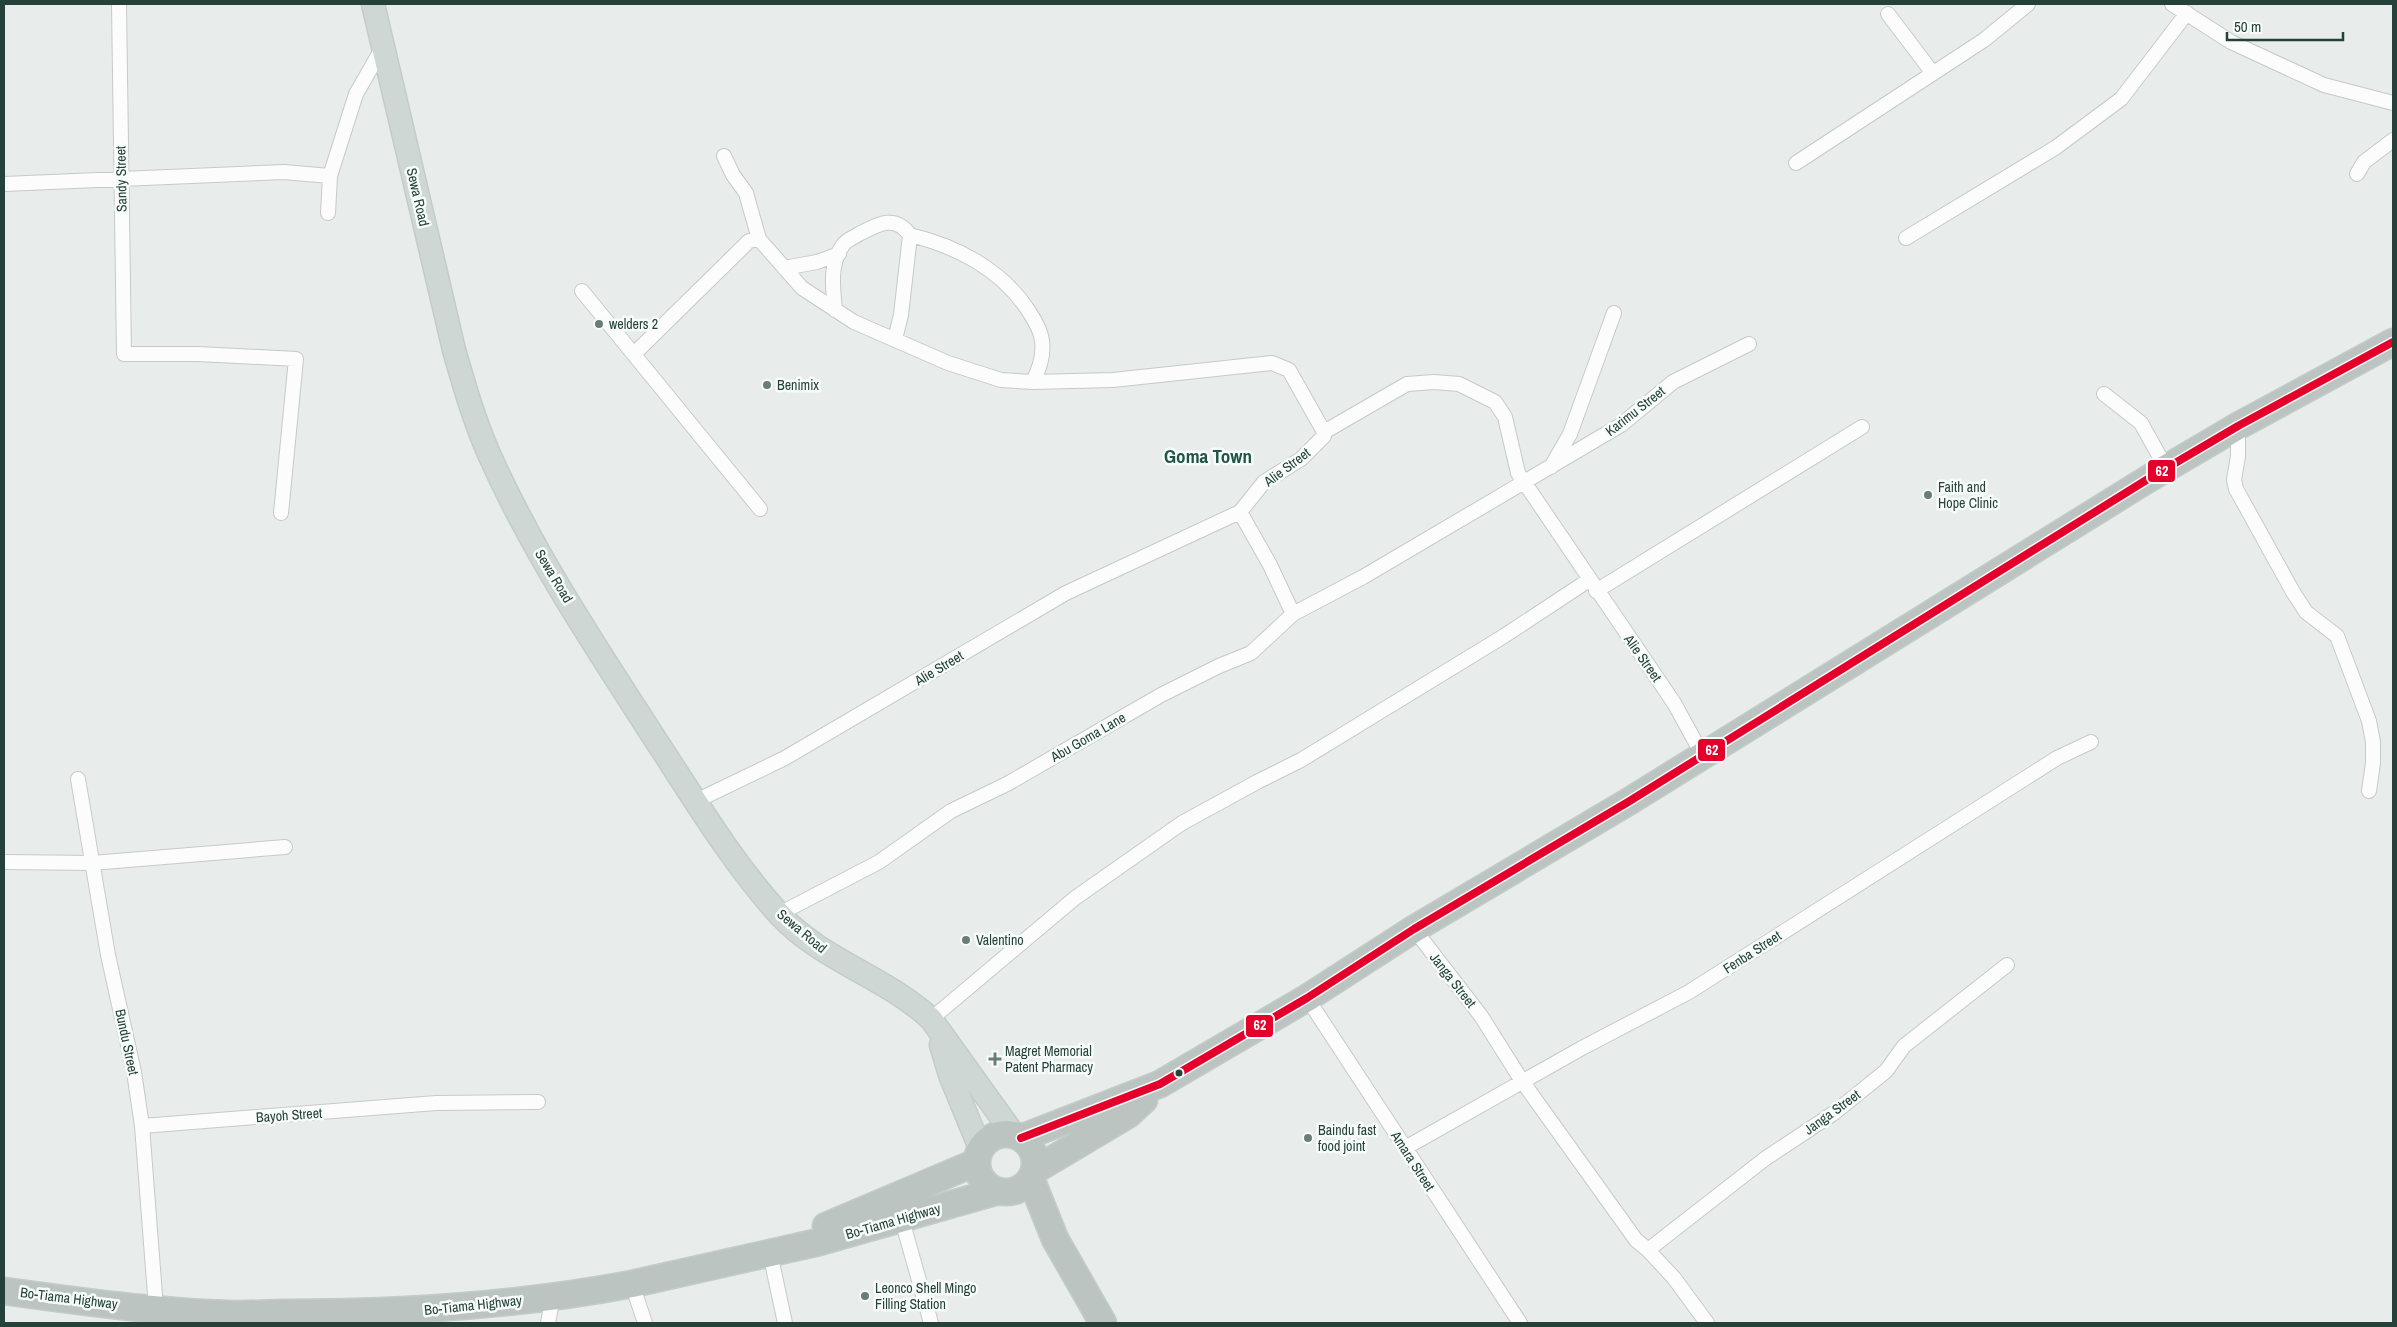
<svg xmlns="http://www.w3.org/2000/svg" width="2397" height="1327" font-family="'Archivo Narrow',sans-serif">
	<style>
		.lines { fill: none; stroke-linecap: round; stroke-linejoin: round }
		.street-casing { stroke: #c5cac8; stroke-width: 16 }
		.primary-casing { stroke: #c3ccc9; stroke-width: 25 }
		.highway-casing { stroke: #c3ccc9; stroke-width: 29 }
		.street { stroke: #fcfcfc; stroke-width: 14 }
		.primary { stroke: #cfd7d5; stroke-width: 22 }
		.highway { stroke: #bcc4c2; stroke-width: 26 }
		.bus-1-casing { stroke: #f7fbf9; stroke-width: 11 }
		.bus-1 { stroke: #e4002b; stroke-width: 8 }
		.poi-dot { fill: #697e78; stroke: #f7fbf9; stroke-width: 2 }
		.bus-dot { fill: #24423a; stroke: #f7fbf9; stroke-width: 2 }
		.labels { text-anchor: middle; stroke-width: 5; stroke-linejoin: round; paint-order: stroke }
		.street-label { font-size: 14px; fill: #24423a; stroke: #f7fbf9 }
		.poi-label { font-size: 14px; fill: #24423a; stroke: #f7fbf9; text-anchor: start }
		.district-label { font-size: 19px; font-weight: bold; fill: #1f5548; stroke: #f7fbf9 }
		.line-badge { stroke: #f7fbf9; stroke-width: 2 }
		.badge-label { font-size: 14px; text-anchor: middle; font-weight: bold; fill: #fff }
	</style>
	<rect width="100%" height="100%" fill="#e8edeb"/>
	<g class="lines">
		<g class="street-casing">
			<path id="street" d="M119,4L124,354H198L296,359L281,513
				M2172,4L2231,42L2324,85L2393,103
				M1888,14L1932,72
				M724,156L733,175L746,193L759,239
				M1796,163L1984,40L2028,4
				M2357,174L2364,162L2393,140
				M4,184L284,172L330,176
				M328,213L330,176L356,94L383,47
				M910,235C956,246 1001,269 1028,310C1034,319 1041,330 1042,341C1044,356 1039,369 1033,382
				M1906,238L2055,148L2121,99L2187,13
				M784,268L817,262L839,254
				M582,291L760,509
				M835,310C833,288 829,264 843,245C846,240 855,237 859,234C878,224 895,214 910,235L901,315L895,339
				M634,354L749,241L759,239L802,288L854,322L948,363L1001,380L1033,382L1113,380L1272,363L1289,370L1324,432
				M2104,394L2141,423L2166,468
				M2238,426V456L2234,480L2236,489L2293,592L2306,612L2337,636L2369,721L2373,742V763L2369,791
				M1551,467L1570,434L1614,313
				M1596,591L1862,427
				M1293,614L1363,577L1621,425L1673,382L1749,344
				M78,779L108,955L134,1072L142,1126L156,1308
				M696,801L785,758L1066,593L1240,512L1264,482L1301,459L1324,436V432L1407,384L1434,382L1459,384L1495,402L1505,417L1518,473L1674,703L1702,754
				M4,862L92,863L285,847
				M779,914L879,862L951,811L1007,784L1161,695L1219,666L1251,653L1293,614L1270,565L1240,512
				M1414,929L1481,1016L1522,1081L1636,1240L1648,1250L1766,1158L1834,1113L1886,1071L1904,1046L2007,965
				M1307,998L1520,1323
				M931,1019L1075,898L1182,823L1257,782L1301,760L1504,636L1589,580
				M142,1126L436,1103L538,1102
				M1405,1148L1582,1048L1689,992L2057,758L2091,742
				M902,1220L931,1323
				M1648,1250L1674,1278L1707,1323
				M770,1253L785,1323
				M632,1284L645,1323
				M548,1323L553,1296"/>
		</g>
		<g class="primary-casing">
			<path id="primary" d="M373,4L454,350C464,385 474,420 489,454C534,555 597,649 657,742C695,800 732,862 779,914C821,960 886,977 931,1019L1014,1135
				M941,1045L950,1075L980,1148"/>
		</g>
		<g class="highway-casing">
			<path id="highway" d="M977 1163a29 29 0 1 1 58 0a29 29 0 1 1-58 0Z
				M1021,1138L1160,1084L1307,998L1414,929L1628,802L2148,479L2238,426L2393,342
				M1035,1170L1129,1114L1144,1100
				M1031,1179L1055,1239L1103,1323
				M826,1226L977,1162
				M4,1291C77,1301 156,1312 229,1314C247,1315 264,1313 282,1313C399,1313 516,1306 632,1284L819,1242L998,1191"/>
		</g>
		<use href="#street" class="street"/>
		<use href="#primary" class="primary"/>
		<use href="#highway" class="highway"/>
		<g class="bus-1-casing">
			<path id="bus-1" d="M1021,1138L1160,1084L1307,998L1414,929L1628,802L2148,479L2238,426L2393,342"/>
		</g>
		<use href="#bus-1" class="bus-1"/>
	</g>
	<g class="poi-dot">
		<circle cx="599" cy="324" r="5"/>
		<circle cx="767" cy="385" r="5"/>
		<circle cx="1928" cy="495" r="5"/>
		<circle cx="966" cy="940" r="5"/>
		<path d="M992.5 1051.5h5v5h5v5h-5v5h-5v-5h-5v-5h5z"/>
		<circle cx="1308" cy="1138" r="5"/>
		<circle cx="865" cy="1296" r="5"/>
	</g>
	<circle class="bus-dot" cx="1179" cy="1073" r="4.5"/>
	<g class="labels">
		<g class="street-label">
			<text transform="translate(121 179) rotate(-91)" y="5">Sandy Street</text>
			<text transform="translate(418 197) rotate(77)" y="5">Sewa Road</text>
			<text transform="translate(1635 411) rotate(-38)" y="5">Karimu Street</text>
			<text transform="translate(1287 467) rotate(-37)" y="5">Alie Street</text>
			<text transform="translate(554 576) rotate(59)" y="5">Sewa Road</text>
			<text transform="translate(1643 658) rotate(55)" y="5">Alie Street</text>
			<text transform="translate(939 668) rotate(-31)" y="5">Alie Street</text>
			<text transform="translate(1088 737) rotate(-30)" y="5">Abu Goma Lane</text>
			<text transform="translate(802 931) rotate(40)" y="5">Sewa Road</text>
			<text transform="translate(1752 952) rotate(-33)" y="5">Fenba Street</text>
			<text transform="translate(1453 980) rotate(52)" y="5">Janga Street</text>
			<text transform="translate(127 1042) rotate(78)" y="5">Bundu Street</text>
			<text transform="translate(1832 1112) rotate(-36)" y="5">Janga Street</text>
			<text transform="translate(289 1115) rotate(-4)" y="5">Bayoh Street</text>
			<text transform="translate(1413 1161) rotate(57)" y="5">Amara Street</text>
			<text transform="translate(893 1221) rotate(-16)" y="5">Bo-Tiama Highway</text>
			<text transform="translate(69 1298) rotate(7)" y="5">Bo-Tiama Highway</text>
			<text transform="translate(473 1305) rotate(-6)" y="5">Bo-Tiama Highway</text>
		</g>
		<g class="poi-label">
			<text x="609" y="329">welders 2</text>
			<text x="777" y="390">Benimix</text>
			<text x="1938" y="492">Faith and<tspan x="1938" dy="16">Hope Clinic</tspan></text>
			<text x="976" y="945">Valentino</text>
			<text x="1005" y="1056">Magret Memorial<tspan x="1005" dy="16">Patent Pharmacy</tspan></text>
			<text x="1318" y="1135">Baindu fast<tspan x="1318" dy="16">food joint</tspan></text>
			<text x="875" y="1293">Leonco Shell Mingo<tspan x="875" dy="16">Filling Station</tspan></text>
		</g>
		<g class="district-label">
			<text x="1208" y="463">Goma Town</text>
		</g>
	</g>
	<g class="line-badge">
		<rect x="2147" y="459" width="29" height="24" rx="5" fill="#e4002b"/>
		<rect x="1697" y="738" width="29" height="24" rx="5" fill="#e4002b"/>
		<rect x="1245" y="1014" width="29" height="24" rx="5" fill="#e4002b"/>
	</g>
	<g class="badge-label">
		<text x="2162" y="476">62</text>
		<text x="1712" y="755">62</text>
		<text x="1260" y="1030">62</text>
	</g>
	<rect width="2397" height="1327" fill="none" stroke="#24423a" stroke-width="10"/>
	<path d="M2227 32v8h116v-8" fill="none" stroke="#24423a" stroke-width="2.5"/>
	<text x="2234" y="32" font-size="15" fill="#24423a" stroke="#f7fbf9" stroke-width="4" paint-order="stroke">50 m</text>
</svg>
